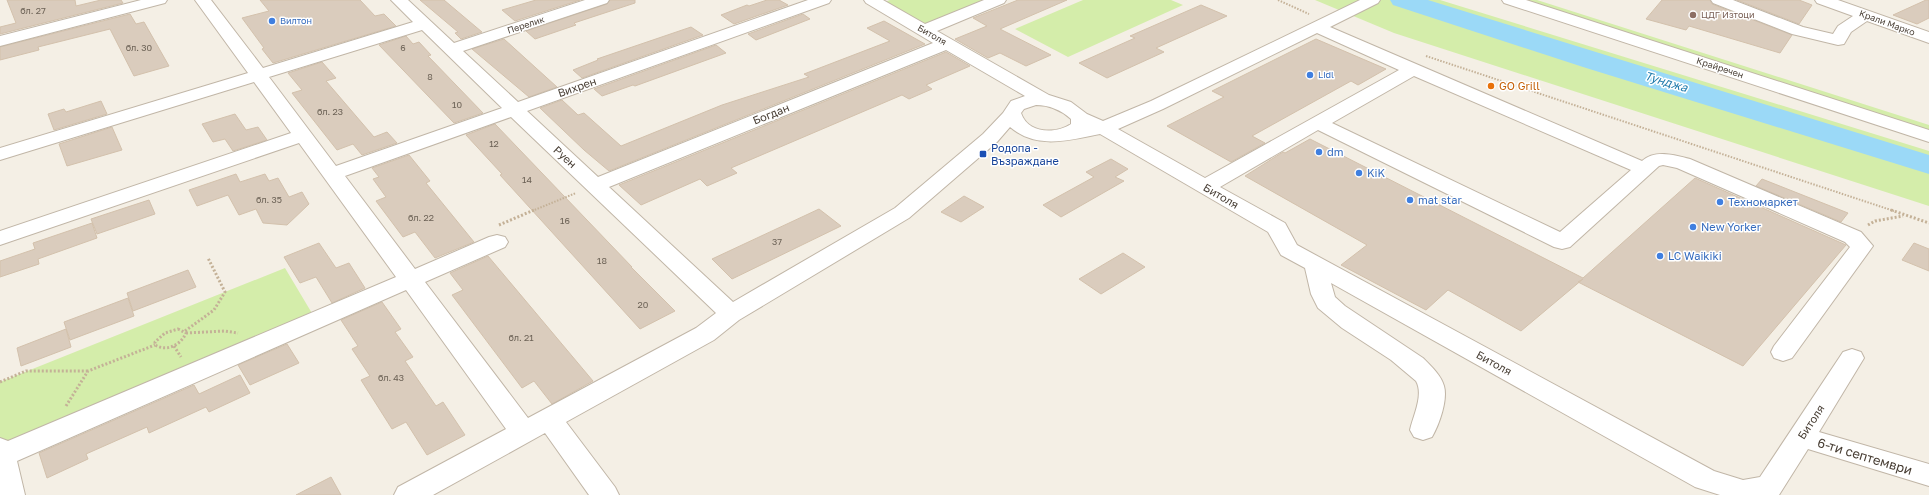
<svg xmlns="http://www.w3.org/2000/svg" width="1929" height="495" font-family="'Golos Text',sans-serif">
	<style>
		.green { fill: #d4edaa }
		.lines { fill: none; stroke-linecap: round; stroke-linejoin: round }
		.river { fill: #9bd9f7; fill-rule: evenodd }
		.building { fill: #daccbd; stroke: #d3c1ac }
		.minor-casing { stroke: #c1b6a7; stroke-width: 2 }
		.path-far1 { stroke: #c4b197; stroke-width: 2; stroke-dasharray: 1.5 1.5; stroke-linecap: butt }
		.path { stroke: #c4b197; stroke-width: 3; stroke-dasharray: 2 2; stroke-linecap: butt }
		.minor { fill: #fff; fill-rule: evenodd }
		.education-dot { fill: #8d6e63; stroke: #fff; stroke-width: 1.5 }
		.shop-dot { fill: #3f7fe0; stroke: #fff; stroke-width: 1.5 }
		.food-dot { fill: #e8710a; stroke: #fff; stroke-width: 1.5 }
		.transit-dot { fill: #1a4fb4; stroke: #fff; stroke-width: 1.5 }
		.labels { text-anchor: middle; stroke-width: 3; stroke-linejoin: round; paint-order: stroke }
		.number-label { font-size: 9px; fill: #6c6256 }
		.far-education-label { font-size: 9px; fill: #785e54; stroke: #fff; text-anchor: start }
		.far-shop-label { font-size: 9px; fill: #366cbe; stroke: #fff; text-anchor: start }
		.far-street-label { font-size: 9px; fill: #483e34; stroke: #fff }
		.food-label { font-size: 11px; fill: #c56008; stroke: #fff; text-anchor: start }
		.street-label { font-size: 11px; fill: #483e34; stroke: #fff }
		.transit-label { font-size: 11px; fill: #164399; stroke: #fff; text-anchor: start }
		.shop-label { font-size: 11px; fill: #366cbe; stroke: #fff; text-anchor: start }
		.water-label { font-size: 12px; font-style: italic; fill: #217cad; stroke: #fff }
		.near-street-label { font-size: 13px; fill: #483e34; stroke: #fff }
	</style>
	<rect width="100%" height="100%" fill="#f4efe5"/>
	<path class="green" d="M890,0H998L924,30L879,4Z
		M1083,0H1171L1183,5L1068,57L1015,29Z
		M1315,0H1440L1929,151V206L1394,33Z
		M1510,0H1537L1929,125V136Z
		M285,268L316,320L0,449V382Z"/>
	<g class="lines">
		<path class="river" d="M1390,0H1428L1929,155V174L1583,67L1393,5Z"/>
	</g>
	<path class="building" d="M7,0H75L76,6L101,0H121L123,3L0,34V27L16,23Z
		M260,0H360L375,16L384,14L396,26L273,63L262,49L264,48L242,18L269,11Z
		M420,0H444L482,32L461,39L455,33L458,32Z
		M536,0H580L515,21L502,10Z
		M610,0H635V3L574,23L576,25L535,39L526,31L607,4Z
		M767,0H779L788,5L734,24L721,15L747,5L749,6Z
		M1018,0H1067L1000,29L1051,55L1026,66L1000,53L988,58L955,39L987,26L973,18Z
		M1662,0H1710L1712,4L1792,35L1780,53L1689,26L1686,30L1646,19Z
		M1737,0H1799L1812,5L1799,24Z
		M1926,0H1929V18L1917,24L1893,15Z
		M1201,5L1227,16L1156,48L1164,52L1107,78L1079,63L1135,38L1130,36Z
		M130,14L136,24L144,22L169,66L134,76L110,29L38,47L39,50L0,60V47Z
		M803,14L810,19L756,40L748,34Z
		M884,21L925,44L609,171L584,150L540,108L562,100L578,115L584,113L621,146L722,105L809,77L804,74L890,41L867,28Z
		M691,27L703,35L582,78L573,70L598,60L597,59Z
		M406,36L413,44L419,42L431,55L428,56L483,113L454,123L379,45Z
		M504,39L557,87L529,97L472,49Z
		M1316,39L1386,69L1358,85L1351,81L1252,136L1265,143L1231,162L1167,126L1224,97L1212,91Z
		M716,45L726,53L635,86L633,85L602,96L594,89Z
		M946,52L970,66L926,85L932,89L909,99L902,95L731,168L737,173L707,186L700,179L641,205L619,185Z
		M322,62L336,78L326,81L374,137L387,132L397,143L362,155L353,144L337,150L292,93L302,90L288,73Z
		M101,101L107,114L54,130L48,114L64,109L66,112Z
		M235,114L246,130L258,127L267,140L233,151L225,139L213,142L202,124Z
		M495,124L632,267H631L675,311L640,329L500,175L502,174L466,135Z
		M112,127L122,150L67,166L59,144Z
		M1310,139L1583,278L1695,178L1846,245L1743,366L1578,282L1583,279L1521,331L1448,290L1426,310L1341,265L1367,245L1245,176L1283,152L1285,153Z
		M409,155L430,181L426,183L474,242L435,258L415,232L403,237L376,201L386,197L373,179L379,177L372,168Z
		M1111,159L1128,169L1115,177L1124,181L1061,217L1043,205L1094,177L1086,172Z
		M236,174L240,182L265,174L269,181L278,178L289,197L302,192L309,204L287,225L263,223L256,209L239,215L228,195L197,206L189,190Z
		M1762,179L1848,213L1841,222L1756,186Z
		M964,196L984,207L961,222L941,212Z
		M149,200L155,214L97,234L91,219Z
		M819,209L841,226L732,279L712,259Z
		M92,223L97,238L38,259L39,264L0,277V261L35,249L33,243Z
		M319,243L336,268L349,263L365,288L332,303L316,277L300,283L284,257Z
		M1914,243L1929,249V271L1902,260Z
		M1123,253L1145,267L1101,294L1079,279Z
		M488,256L593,381L552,404L534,381L522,388L452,295L463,290L450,273Z
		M188,270L196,287L133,311L127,293Z
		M128,298L134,316L70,340L64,322Z
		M382,302L401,329L395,332L413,357L405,361L436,406L443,402L465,435L427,455L406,422L392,429L361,380L370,376L352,349L358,346L341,320Z
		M66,329L71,347L21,366L17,348Z
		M287,344L299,363L250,385L238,365Z
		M240,375L250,393L209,412L206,407L149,433L147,427L86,454L88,459L47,478L39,453L194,385L199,394Z
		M331,477L341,495H296Z"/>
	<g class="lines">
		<g class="minor-casing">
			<path id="minor" d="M141,0H167L165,3L0,46V36Z
				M195,0H211L263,68L413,22L391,0H408L454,43L585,0H609L607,3L463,51L518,102L808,0H831L829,3L527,111L598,177L933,43L866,3L864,0H883L925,24L984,0H1006L1004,3L937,31L1049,95L1071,102L1087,114L1103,121L1151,101L1360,0H1380L1378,3L1330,27L1642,161C1655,149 1675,155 1690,159L1861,232L1873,246L1792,358L1783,361L1774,358L1771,352L1774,346L1850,247L1845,242L1677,168L1663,165L1659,166L1570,247L1562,249L1554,247L1318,130L1220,187L1285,223L1297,245L1714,471L1743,480L1760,477L1843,352L1852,349L1861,352L1864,358L1819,432L1929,464V486L1808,449L1779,495H1720L1695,487L1331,283L1335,297L1345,306L1423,358C1431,366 1441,375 1444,386C1448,400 1439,425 1432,437L1423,440L1414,437L1410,430C1413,416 1424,395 1416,381L1391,360L1342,328L1318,308L1311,294L1305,268L1281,255L1268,232L1100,134C1069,140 1037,150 1010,127L997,142L909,218L739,320L714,340L566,422L615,487L619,495H589L545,433L433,495H394L398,487L506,429L406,290L17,461L25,495H0V438L8,441L396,277L299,143L0,245V231L291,133L254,82L0,160V148L248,73ZM422,30L502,108L336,166L269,77ZM1317,33L1399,70L1205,178L1118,129L1163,109ZM946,50L1025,96L1011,101L1003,113L983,134L895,208L733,302L609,187ZM1414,76L1631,170L1560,232L1332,123ZM1036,105C1049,105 1061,110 1071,119V124C1056,134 1028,134 1021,113L1024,109ZM511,117L716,313L696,328L528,418L425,282L505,247L508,242L505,237L497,235L489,237L415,269L345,176Z
				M1502,0H1526L1929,130V142L1504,3Z
				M1711,0H1733L1803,27L1833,34L1838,26L1853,16L1817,3L1815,0H1838L1929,32V43L1867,21L1851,32L1844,44L1838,45L1792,34L1713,3Z"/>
		</g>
		<path class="path-far1" d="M1278,0L1309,14
			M1426,56L1894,211
			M532,211L576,193"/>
		<path class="path" d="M1891,210L1929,223
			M499,225L534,210
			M1868,225L1875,221L1903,216
			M178,329L186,333C181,345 167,352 155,345V342L165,333Z
			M185,331L214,310L225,292L208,258
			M186,333L225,331L238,333
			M174,346L181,357
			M0,382L26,371H88
			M66,406L88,371L155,345"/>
		<use href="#minor" class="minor"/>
	</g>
	<circle class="education-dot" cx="1693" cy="15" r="4"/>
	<g class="shop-dot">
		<circle cx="272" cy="21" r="4"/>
		<circle cx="1310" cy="75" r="4"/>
		<circle cx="1319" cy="152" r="4"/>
		<circle cx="1359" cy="173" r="4"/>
		<circle cx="1410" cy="200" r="4"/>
		<circle cx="1720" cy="202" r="4"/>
		<circle cx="1693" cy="227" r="4"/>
		<circle cx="1660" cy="256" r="4"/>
	</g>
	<circle class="food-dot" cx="1491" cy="86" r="4"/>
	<rect class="transit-dot" x="979" y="150" width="8" height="8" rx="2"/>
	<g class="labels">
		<g class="number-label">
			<text x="33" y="14">бл. 27</text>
			<text x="139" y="51">бл. 30</text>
			<text x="403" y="51">6</text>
			<text x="430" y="80">8</text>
			<text x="457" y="108">10</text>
			<text x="330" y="115">бл. 23</text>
			<text x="494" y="147">12</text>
			<text x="527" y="183">14</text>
			<text x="269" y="203">бл. 35</text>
			<text x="421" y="221">бл. 22</text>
			<text x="565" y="224">16</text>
			<text x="777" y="245">37</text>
			<text x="602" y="264">18</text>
			<text x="643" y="308">20</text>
			<text x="521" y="341">бл. 21</text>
			<text x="391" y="381">бл. 43</text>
		</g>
		<g class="far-education-label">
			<text x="1701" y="18">ЦДГ Изтоци</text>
		</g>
		<g class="far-shop-label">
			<text x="280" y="24">Вилтон</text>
			<text x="1318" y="78">Lidl</text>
		</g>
		<g class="far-street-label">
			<text transform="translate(1887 23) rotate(20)" y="3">Крали Марко</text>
			<text transform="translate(526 25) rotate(-18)" y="3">Перелик</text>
			<text transform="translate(932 35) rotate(30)" y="3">Битоля</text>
			<text transform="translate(1720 68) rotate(18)" y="3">Крайречен</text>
		</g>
		<g class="food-label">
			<text x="1499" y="90">GO Grill</text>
		</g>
		<g class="street-label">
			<text transform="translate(577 87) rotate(-19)" y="4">Вихрен</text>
			<text transform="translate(771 114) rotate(-22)" y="4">Богдан</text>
			<text transform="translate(565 157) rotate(43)" y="4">Руен</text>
			<text transform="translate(1221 196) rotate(30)" y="4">Битоля</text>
			<text transform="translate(1494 363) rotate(29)" y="4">Битоля</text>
			<text transform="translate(1811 422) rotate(-57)" y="4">Битоля</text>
		</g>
		<g class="transit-label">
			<text x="991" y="152">Родопа -<tspan x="991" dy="13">Възраждане</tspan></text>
		</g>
		<g class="shop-label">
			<text x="1327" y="156">dm</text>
			<text x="1367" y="177">KiK</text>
			<text x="1418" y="204">mat star</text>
			<text x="1728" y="206">Техномаркет</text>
			<text x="1701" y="231">New Yorker</text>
			<text x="1668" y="260">LC Waikiki</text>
		</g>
		<g class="water-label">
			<text transform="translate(1666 82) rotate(17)" y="4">Тунджа</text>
		</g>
		<g class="near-street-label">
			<text transform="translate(1865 456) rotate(17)" y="5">6-ти септември</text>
		</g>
	</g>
</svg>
